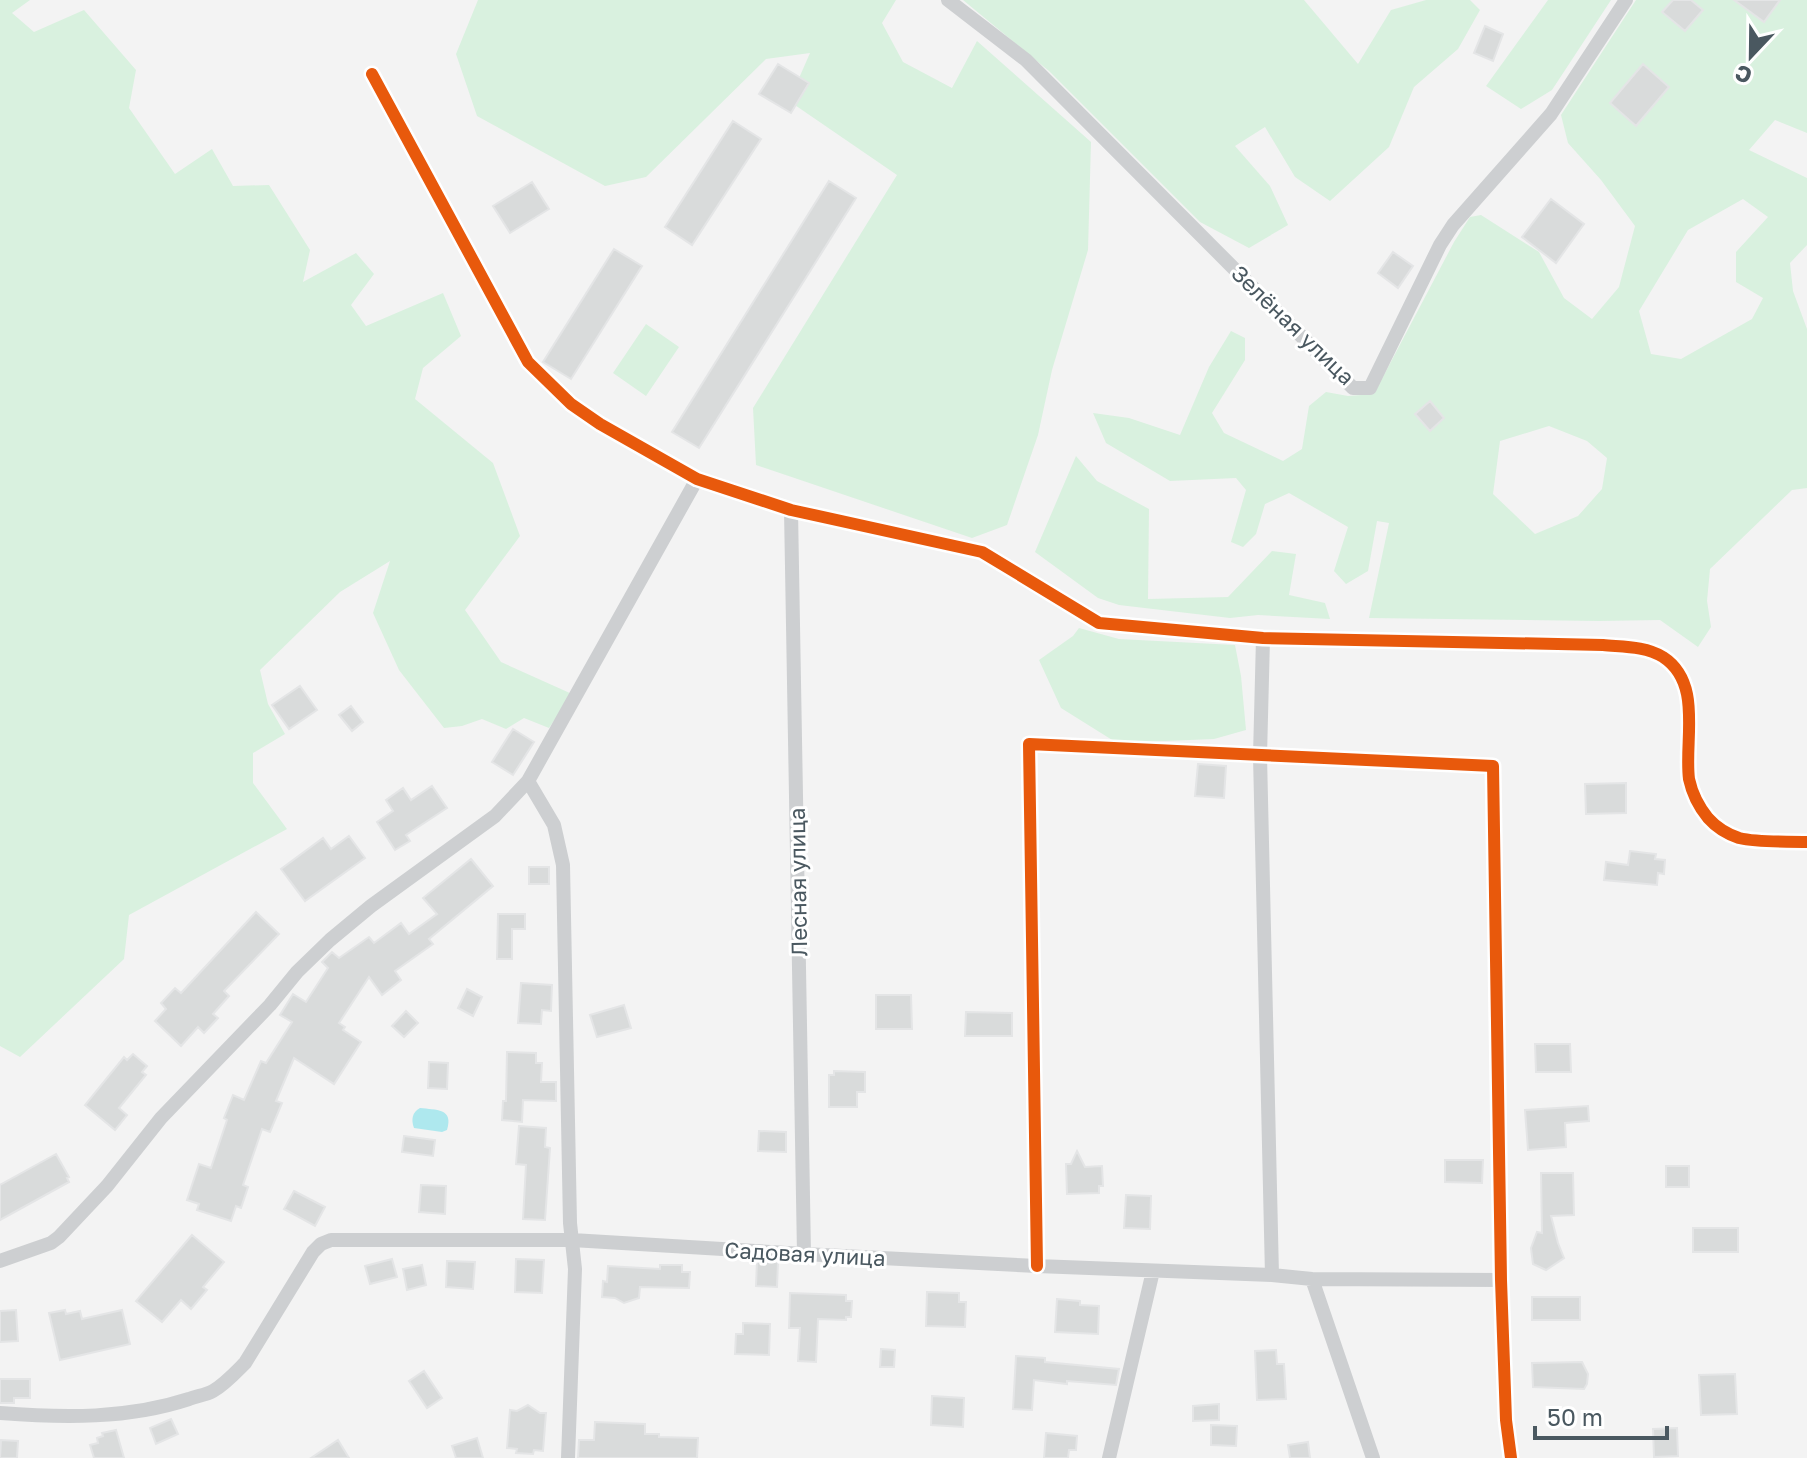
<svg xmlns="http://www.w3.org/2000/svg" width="1807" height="1458" font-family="'Golos Text',sans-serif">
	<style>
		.green { fill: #d9f1df; fill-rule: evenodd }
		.water { fill: #aee8ee }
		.building { fill: #d9dbdb; stroke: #e4e5e6; stroke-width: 2 }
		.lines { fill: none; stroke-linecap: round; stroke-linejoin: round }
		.street { stroke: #cdcfd1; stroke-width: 14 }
		.cycleway-casing { stroke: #fff; stroke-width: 17 }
		.cycleway { stroke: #e8590c; stroke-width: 12 }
		.labels { text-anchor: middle; stroke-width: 6; stroke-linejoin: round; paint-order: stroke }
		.street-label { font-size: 22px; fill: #4a5860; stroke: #fff }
	</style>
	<rect width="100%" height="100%" fill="#f3f3f3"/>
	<path class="green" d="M0,0H30L12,13L34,32L84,10L136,70L129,108L175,174L212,149L233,186L269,185L310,250L303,282L356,253L374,274L351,305L366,326L443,293L461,336L423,368L415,399L493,463L520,536L465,610L501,662L572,694L549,728L524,718L506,729L482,719L462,726L444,728L399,670L373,613L390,561L340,592L260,670L268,704L285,734L253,753V783L287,829L129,915L124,959L20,1057L0,1046Z
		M478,0H896L882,23L903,62L952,88L977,41L1091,142L1088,250L1052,370L1038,435L1007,525L972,538L756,465L753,408L897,175L789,101L810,53L766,59L646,177L605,186L477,116L456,54Z
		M963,0H1304L1358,64L1391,10L1426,0H1470L1480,10L1458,49L1414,87L1389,147L1330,201L1295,177L1265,127L1235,146L1270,186L1288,225L1249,248L1200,222L1049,71Z
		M1548,0H1611L1552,90L1521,109L1486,86Z
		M1636,0H1807V133L1775,120L1749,150L1807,178V245L1790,263L1793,291L1807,329V488L1792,490L1710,569L1707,601L1711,627L1698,647L1660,620L1599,621L1369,618L1389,523L1377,521L1368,571L1346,584L1334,571L1348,527L1289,493L1265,504L1256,534L1243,547L1231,542L1246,490L1236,478L1170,481L1106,443L1093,413L1129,418L1180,435L1209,367L1231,331L1245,338V360L1212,413L1224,433L1283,461L1302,449L1309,406L1326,392L1348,396L1374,394L1454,242L1470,217L1481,215L1539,252L1564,298L1592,319L1619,287L1635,226L1601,180L1568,143L1561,115ZM1743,199L1768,217L1736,252V282L1763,298L1752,319L1681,359L1651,354L1639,311L1688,230ZM1549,426L1587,441L1607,458L1602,489L1578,516L1535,534L1493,494L1500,441Z
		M646,324L679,347L646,396L613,373Z
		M1076,456L1097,481L1149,509L1148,599L1228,597L1272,551L1296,554L1289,595L1325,603L1330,619L1258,615L1230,618L1119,605L1098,598L1035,552Z
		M1079,628L1119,639L1235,645L1241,676L1246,730L1214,739L1117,743L1061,708L1039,660L1073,636Z"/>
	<path class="water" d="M420,1108C436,1110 454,1108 447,1130L442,1132L414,1128C411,1120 412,1112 420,1108Z"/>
	<path class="building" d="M1673,0H1691L1703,10L1685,31L1662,12Z
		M1734,0H1780L1764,22Z
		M1485,26L1503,34L1493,61L1474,53Z
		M778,64L809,83L791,113L759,94Z
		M1643,64L1669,87L1636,126L1610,103Z
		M733,121L761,139L692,245L665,227Z
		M829,181L856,198L699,448L672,432Z
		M532,182L549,209L510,233L493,206Z
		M1551,199L1584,224L1556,263L1522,237Z
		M614,249L642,266L571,379L543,362Z
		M1393,252L1413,266L1398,288L1378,273Z
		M1430,401L1444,418L1430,431L1415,414Z
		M300,686L317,710L289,729L272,705Z
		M351,706L363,722L352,731L339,715Z
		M513,729L534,742L513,775L492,762Z
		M1198,764L1226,766L1224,798L1195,796Z
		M1626,783V813L1586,814L1585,784Z
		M432,786L447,808L406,835L410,841L395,850L377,822L393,811L386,800L403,788L411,800Z
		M349,836L365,858L305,901L281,869L323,838L331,849Z
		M1630,851L1656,854L1655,859L1665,860L1664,874L1658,873L1657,885L1604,880L1606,862L1628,865Z
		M471,859L493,886L429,939L433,944L395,971L401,980L382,995L369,977L339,1023L345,1027L343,1030L361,1042L334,1084L294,1058L276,1101L282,1103L270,1132L262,1129L243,1185L248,1187L241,1208L236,1206L231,1221L197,1210L199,1204L187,1200L199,1164L211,1168L227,1120L224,1118L233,1095L244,1100L261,1061L266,1063L292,1022L280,1015L293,994L306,1002L328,968L322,962L332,952L339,958L369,937L374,943L401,923L409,934L437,914L423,898Z
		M529,867H549V884H529Z
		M256,912L279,934L224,991L229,996L213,1014L218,1018L204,1033L198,1027L181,1046L155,1021L166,1009L161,1003L175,988L181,993Z
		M498,914H525V929H512V959H497Z
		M521,983L552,985L551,1011L542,1010L541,1024L518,1023Z
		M467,989L482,997L473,1016L458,1008Z
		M876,995H911L912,1029H876Z
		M624,1005L631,1028L597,1037L590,1015Z
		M406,1011L418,1023L404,1037L392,1026Z
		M966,1012L1012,1013V1036H965Z
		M1535,1044H1570L1571,1072H1536Z
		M507,1052L536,1053V1063H542L541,1082H556V1101L523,1100L522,1122L502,1120L503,1101H506Z
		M133,1054L147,1066L142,1072L146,1075L119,1108L127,1115L115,1130L85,1105L124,1057L127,1060Z
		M429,1062L448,1063L447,1089L428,1088Z
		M834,1071L865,1072V1092H857V1107H829V1075H834Z
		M1588,1106L1589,1121L1565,1123L1566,1147L1528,1150L1525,1110Z
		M519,1126L546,1128L545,1147L550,1148L545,1220L523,1219L526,1165L516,1164Z
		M759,1131L786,1132V1152L758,1151Z
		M404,1136L435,1140L433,1156L402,1152Z
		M1077,1151L1085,1167L1102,1166L1103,1186H1099V1193L1067,1194L1066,1164H1071Z
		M56,1154L69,1177L67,1178L69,1182L0,1220V1185Z
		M1445,1160H1483L1482,1183L1445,1182Z
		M1666,1166H1689V1187H1666Z
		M1541,1173H1573L1574,1215L1551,1216L1558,1243L1564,1258L1546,1270L1533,1264L1531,1248L1537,1232L1542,1233Z
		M421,1185L446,1186L445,1214L419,1212Z
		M294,1191L325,1207L315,1226L284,1209Z
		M1126,1195L1151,1196L1150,1229L1124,1228Z
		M1693,1228H1738V1252H1693Z
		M192,1235L224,1262L203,1287L207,1290L191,1309L181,1300L162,1322L136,1301Z
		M392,1259L397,1277L370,1284L365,1266Z
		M516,1259L544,1260L542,1293L515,1292Z
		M447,1261L475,1262L473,1289L446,1287Z
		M757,1261L778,1262L777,1287L756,1286Z
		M422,1265L426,1285L407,1290L403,1269Z
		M660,1265H682V1272H690L689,1288L640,1287L639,1298L624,1303L615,1298L602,1297L603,1281L607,1282L608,1266L660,1269Z
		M927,1292L959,1293V1302H966L965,1327L926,1326Z
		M790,1293L846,1295V1301H852L851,1317H846V1320L818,1319L816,1362L798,1361L800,1328H789Z
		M1532,1297H1580V1320H1532Z
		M1057,1299L1080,1301V1305L1099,1306L1098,1334L1055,1332Z
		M16,1310L18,1341L0,1342V1311Z
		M65,1310L66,1314L80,1311L82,1319L122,1310L130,1344L60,1360L49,1313Z
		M743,1323L770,1324L769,1355L735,1354L736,1334H743Z
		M881,1349L895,1350L894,1367H880Z
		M1276,1350L1277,1364H1284L1286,1399L1257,1400L1255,1351Z
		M1016,1356L1045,1358V1362L1119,1369L1116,1385L1067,1381V1384L1034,1380L1032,1410L1013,1409Z
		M1582,1362L1588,1374L1587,1384L1584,1389L1533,1387L1532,1363Z
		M424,1371L442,1398L427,1408L409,1381Z
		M1735,1374L1737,1414L1701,1415L1699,1375Z
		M0,1379H30V1398H14V1403H0Z
		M932,1396L964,1398L963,1427L931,1425Z
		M1219,1404V1420L1193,1421V1406Z
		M528,1405L540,1413H546L543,1451L534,1450L533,1454L516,1453L517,1449L507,1448L510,1410L517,1411Z
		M171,1419L178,1434L156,1444L150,1428Z
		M595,1422L645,1424V1434H659V1437L698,1438L697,1458H578L579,1440H594Z
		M1211,1425L1237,1426L1236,1446L1211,1445Z
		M1677,1428L1678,1456L1654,1457L1653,1429Z
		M116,1430L124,1458H94L90,1445L98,1443L97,1438L103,1436L102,1433Z
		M1046,1433L1077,1436L1076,1450H1069L1068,1458H1044Z
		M477,1438L483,1458H456L452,1446Z
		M1,1440L18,1441L17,1458H0Z
		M338,1440L349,1458H311Z
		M1308,1442L1310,1458H1290L1288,1445Z"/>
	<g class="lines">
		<path class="street" d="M948,0L1026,60L1353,388H1370L1440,245L1453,225L1551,114L1626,0
			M372,74L528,362L571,404L600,424L697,479L791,510L982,552L1099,623L1263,638L1603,645C1623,647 1645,646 1663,657C1703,683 1684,740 1689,779C1692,793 1699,807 1708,818C1716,827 1727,834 1739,838C1760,843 1785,841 1807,842
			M791,510L804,1254
			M1263,638L1260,756L1272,1275
			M528,781L554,825L563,865L570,1223L575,1269L568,1458
			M0,1261L51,1243L59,1237L107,1186L161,1118L270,1005L297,972L330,940L371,906L495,816L528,781L697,479
			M1037,1266L1029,744L1493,766L1501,1280L1506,1420L1511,1458
			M1312,1279L1373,1458
			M0,1413C64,1418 128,1419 189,1399C197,1396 206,1395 213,1391C225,1384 235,1373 245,1363L313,1252L321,1244L331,1240H572L804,1254L1037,1266L1272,1275L1312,1279L1501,1280
			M1109,1458L1153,1271"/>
		<g class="cycleway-casing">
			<path id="cycleway" d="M372,74L528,362L571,404L600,424L697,479L791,510L982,552L1099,623L1263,638L1603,645C1623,647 1645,646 1663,657C1703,683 1684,740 1689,779C1692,793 1699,807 1708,818C1716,827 1727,834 1739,838C1760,843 1785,841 1807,842
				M1037,1266L1029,744L1493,766L1501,1280L1506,1420L1511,1458"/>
		</g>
		<use href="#cycleway" class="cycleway"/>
	</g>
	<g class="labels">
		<g class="street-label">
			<text transform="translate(1293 325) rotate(44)" y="8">Зелёная улица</text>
			<text transform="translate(798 882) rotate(-91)" y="8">Лесная улица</text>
			<text transform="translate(805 1254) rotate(3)" y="8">Садовая улица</text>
		</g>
	</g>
	<g transform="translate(1751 56) rotate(202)" stroke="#ffffff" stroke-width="6" paint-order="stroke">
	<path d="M0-6L14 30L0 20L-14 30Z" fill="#4a5860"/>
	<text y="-12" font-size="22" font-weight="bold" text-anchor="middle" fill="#4a5860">С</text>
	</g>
	<path d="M1535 1426v12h132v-12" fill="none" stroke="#4a5860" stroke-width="4"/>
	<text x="1547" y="1426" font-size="24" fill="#4a5860" stroke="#ffffff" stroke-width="6" paint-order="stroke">50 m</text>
</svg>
